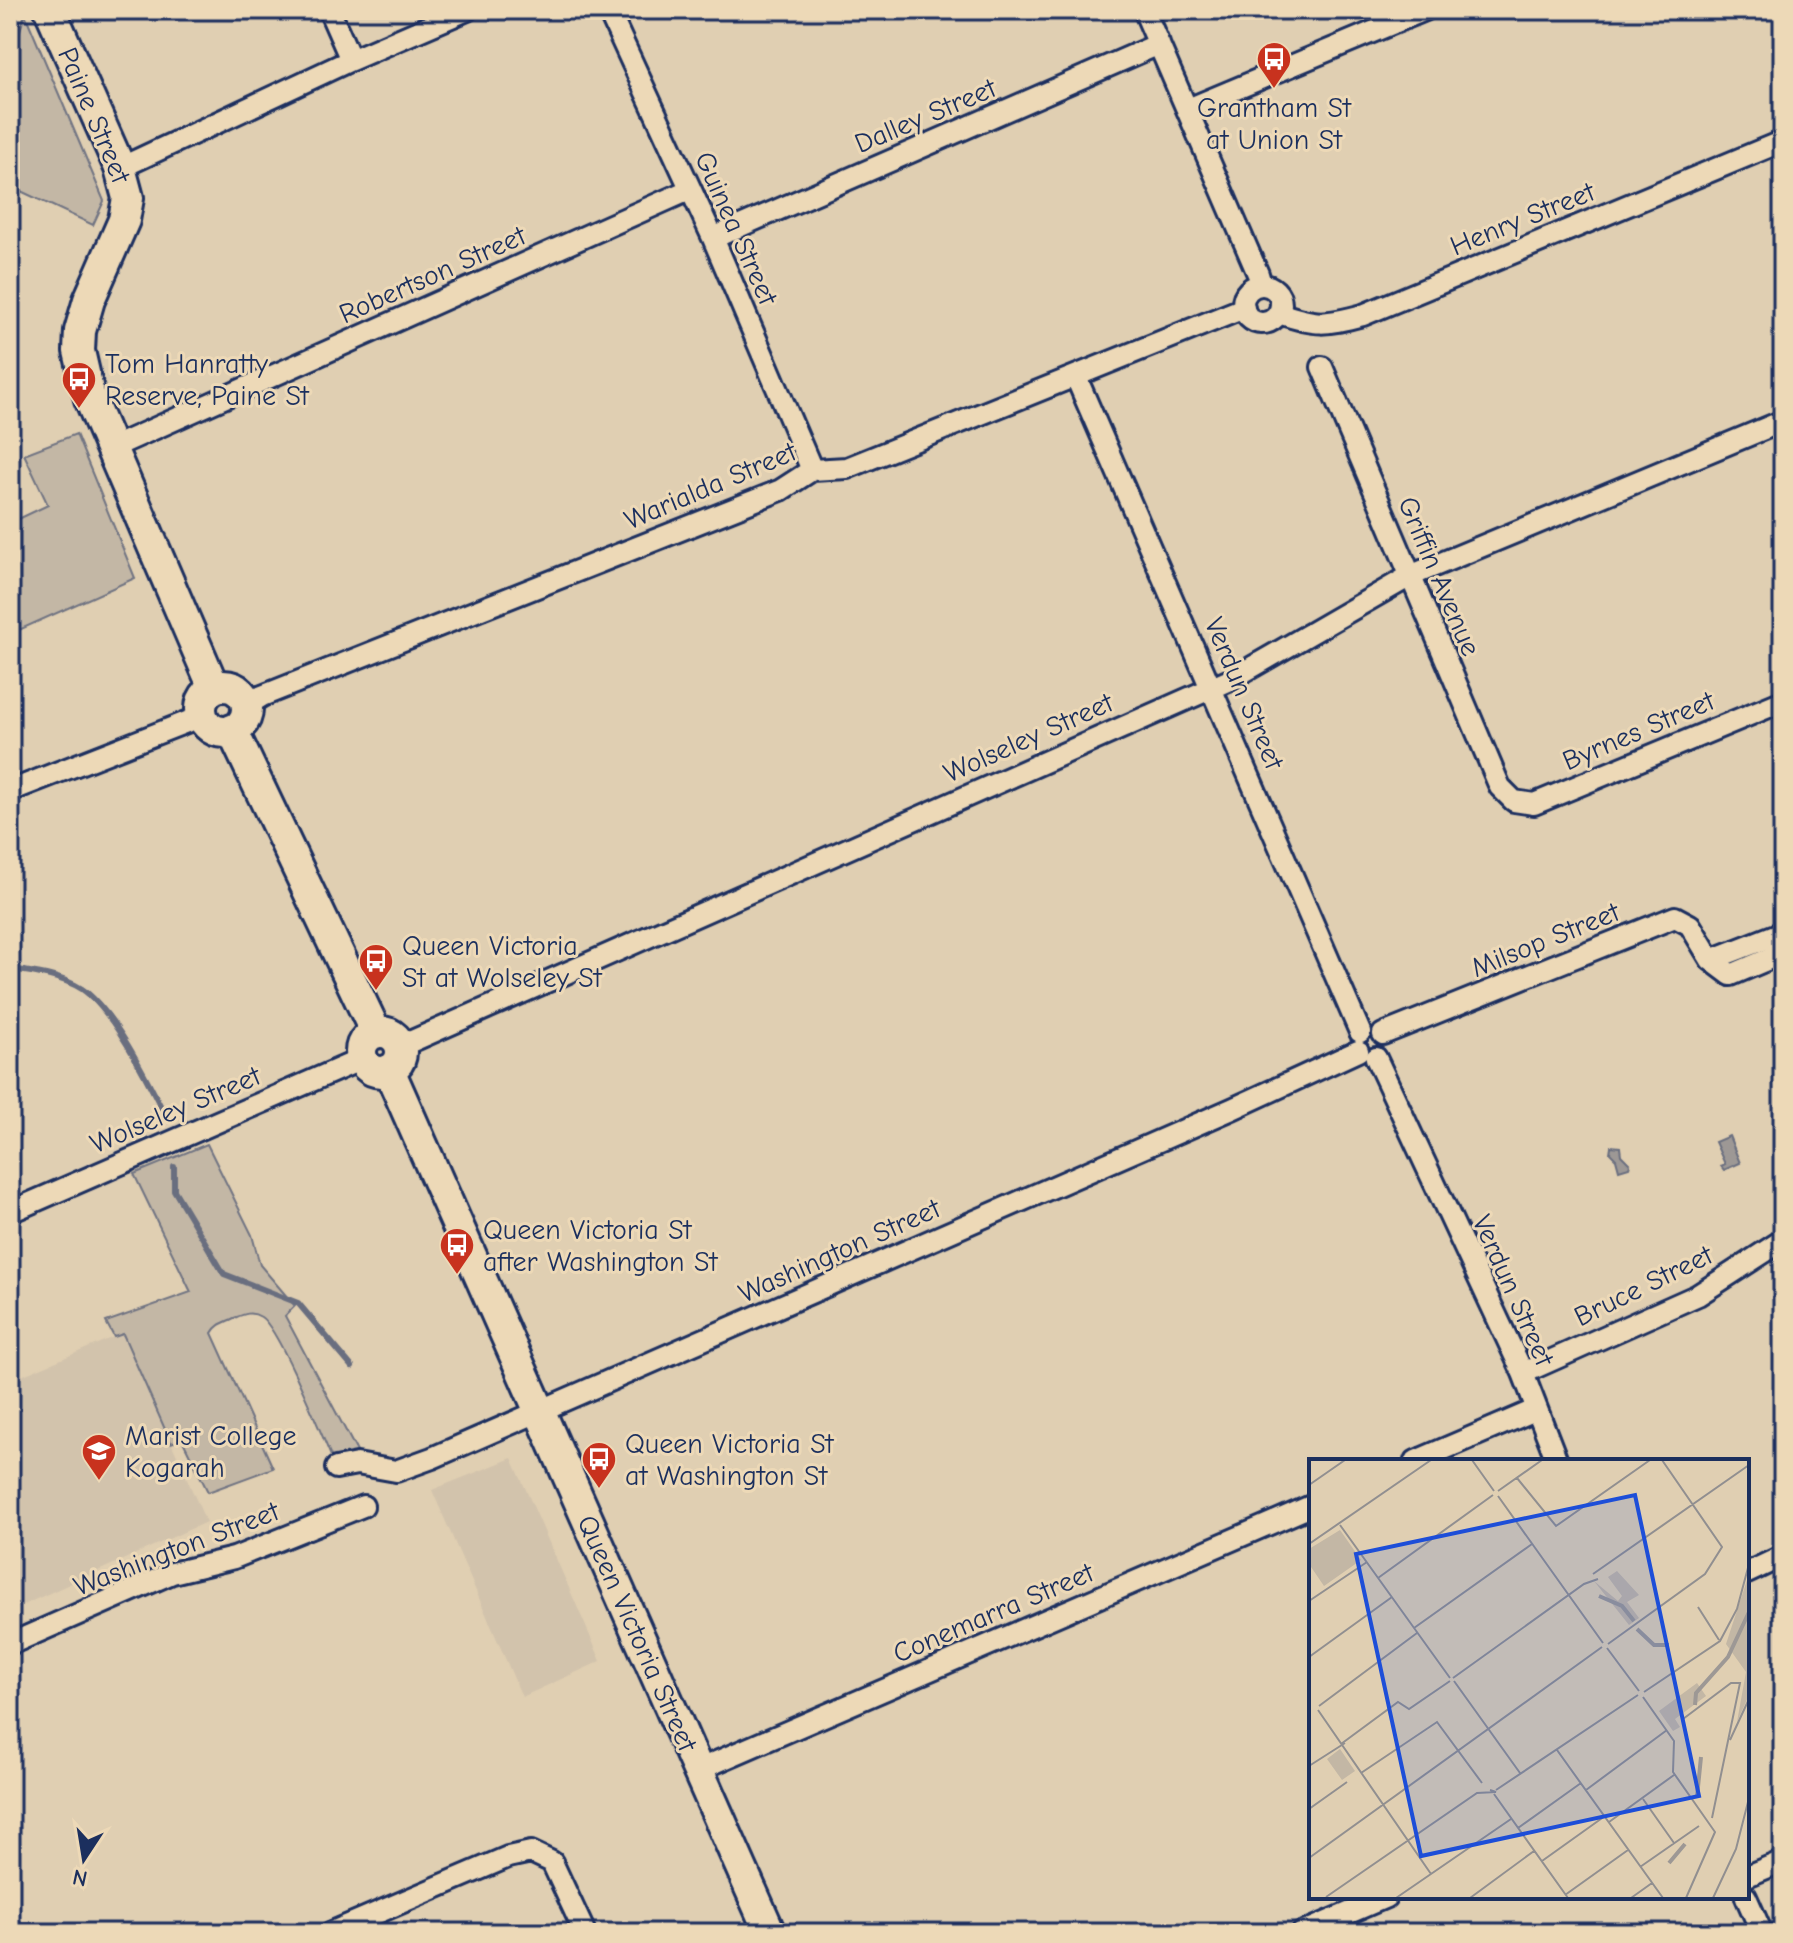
<svg xmlns="http://www.w3.org/2000/svg" width="1793" height="1943" font-family="'Comic Neue',sans-serif">
	<style>
		.built { fill: #d2c3ac }
		.green { fill: #c3b7a5; stroke: #6f7382; stroke-width: 2 }
		.water { fill: #9d9895; stroke: #696e7f; stroke-width: 2 }
		.lines { fill: none; stroke-linecap: round; stroke-linejoin: round }
		.stream { stroke: #696e7f; stroke-width: 6 }
		.minor-casing { stroke: #1b2f5e; stroke-width: 26 }
		.secondary-casing { stroke: #1b2f5e; stroke-width: 36 }
		.minor { stroke: #edd9b7; stroke-width: 20 }
		.secondary { stroke: #edd9b7; stroke-width: 30 }
		.labels { text-anchor: middle; stroke-width: 6; stroke-linejoin: round; paint-order: stroke }
		.poi-label { font-size: 28px; fill: #1b2f5e; stroke: #edd9b7; text-anchor: start }
		.street-label { font-size: 28px; fill: #1b2f5e; stroke: #edd9b7 }
		.inset-river { fill: none; stroke: #9d9895; stroke-width: 4 }
		.inset-road { fill: none; stroke: #918f90; stroke-width: 2 }
		.view { fill: #1d4ed8; fill-opacity: 0.15; stroke: #1d4ed8; stroke-width: 4 }
		.inset-edge { fill: none; stroke: #1b2f5e; stroke-width: 4 }
	</style>
	<rect width="100%" height="100%" fill="#e0cfb2"/>
	<filter id="ink" filterUnits="userSpaceOnUse"><feTurbulence type="fractalNoise" baseFrequency=".0125" numOctaves="2"/><feDisplacementMap in="SourceGraphic" scale="16" xChannelSelector="R" yChannelSelector="G"/><feConvolveMatrix kernelMatrix="1 2 1 2 8 2 1 2 1" color-interpolation-filters="sRGB"/></filter>
	<g filter="url(#ink)">
		<path class="built" d="M123,1333L206,1522L10,1611V1356L19,1377Z
			M512,1458L601,1661L522,1697L432,1490Z"/>
		<path class="green" d="M25,14L104,201L93,225L10,186V64Z
			M76,434L135,578L10,634V523L48,505L24,454Z
			M207,1144L252,1235L260,1265L295,1306L285,1316L364,1465L336,1468C325,1443 279,1328 261,1317C250,1310 242,1315 232,1319C223,1323 216,1325 212,1333L273,1468L208,1492L182,1439L171,1443L123,1334L114,1337L106,1322L191,1292L134,1174Z"/>
		<path class="water" d="M1729,1136L1740,1163L1724,1170L1721,1166L1725,1164L1715,1142Z
			M1611,1146L1620,1147L1621,1155L1630,1164L1629,1167L1619,1170L1616,1159L1610,1153Z"/>
		<g class="lines">
			<path class="stream" d="M10,19L13,10
				M10,969C33,972 62,976 82,989C113,1010 147,1079 164,1113
				M174,1167V1190L224,1274L298,1303L352,1367"/>
			<g class="minor-casing">
				<path id="minor" d="M329,10L351,60
					M608,10L713,238L812,470
					M1144,10L1258,274L1261,284
					M1188,109L1425,10
					M120,168L351,60L467,10
					M713,238L1159,44
					M1243 304a19 19 0 1 1 38 0a19 19 0 1 1-38 0Z
					M1279,313C1317,326 1325,325 1363,315L1783,141
					M1322,367L1500,787L1514,801L1534,804L1783,701
					M1076,377L1360,1032
					M111,448L689,190
					M246,706L262,696L781,490L812,470L847,468L1244,308
					M10,791L202,716
					M1711,960L1783,932
					M1383,1034L1675,917L1690,925L1711,960L1731,975L1783,953
					M401,1046L1228,681L1410,576L1783,421
					M1376,1058L1523,1373L1557,1461
					M10,1212L362,1059
					M1523,1373L1698,1295L1783,1240
					M1416,1461L1535,1410
					M336,1468L357,1464L396,1471L432,1458L1232,1109L1358,1051
					M1747,1573L1783,1556
					M10,1644L172,1573L234,1558L363,1506
					M698,1770L1311,1506
					M1747,1876L1783,1861
					M1746,1897L1762,1933
					M330,1933L508,1857L531,1852L552,1862L585,1933
					M1302,1933L1386,1897"/>
			</g>
			<g class="secondary-casing">
				<path id="secondary" d="M50,10L120,168L128,198L124,220L89,300L80,331L79,351L90,399L214,688
					M201 709a23 23 0 1 1 46 0a23 23 0 1 1-46 0Z
					M232,730L376,1033
					M361 1052a20 20 0 1 1 40 0a20 20 0 1 1-40 0Z
					M389,1070L770,1933"/>
			</g>
			<use href="#minor" class="minor"/>
			<use href="#secondary" class="secondary"/>
		</g>
	</g>
	<defs>
		<g id="bus-pin" transform="scale(1.8)"><path d="M0 17L-7.5 6A9.5 9.5 0 1 1 7.5 6Z" fill="#c8321e" stroke="#edd9b7"/><path d="M-5-6H5V4H4V6H2V4H-2V6H-4V4H-5ZM-3.5-4V0h7V-4ZM-3.5 1.2v1.5H-2V1.2ZM2 1.2v1.5H3.5V1.2Z" fill="#fff"/></g>
		<g id="school-pin" transform="scale(1.8)"><path d="M0 17L-7.5 6A9.5 9.5 0 1 1 7.5 6Z" fill="#c8321e" stroke="#edd9b7"/><path d="M0-5L7-2L0 1L-7-2ZM-4 1L0 2.5L4 1V4Q0 6-4 4Z" fill="#fff"/></g>
	</defs>
	<g fill-rule="evenodd">
		<use href="#bus-pin" x="1274" y="59"/>
		<use href="#bus-pin" x="79" y="379"/>
		<use href="#bus-pin" x="376" y="961"/>
		<use href="#bus-pin" x="457" y="1245"/>
		<use href="#school-pin" x="99" y="1451"/>
		<use href="#bus-pin" x="599" y="1459"/>
	</g>
	<g class="labels">
		<g class="poi-label">
			<text x="1274" y="117" text-anchor="middle">Grantham St<tspan x="1274" dy="32">at Union St</tspan></text>
			<text x="105" y="373">Tom Hanratty<tspan x="105" dy="32">Reserve, Paine St</tspan></text>
			<text x="402" y="955">Queen Victoria<tspan x="402" dy="32">St at Wolseley St</tspan></text>
			<text x="483" y="1239">Queen Victoria St<tspan x="483" dy="32">after Washington St</tspan></text>
			<text x="125" y="1445">Marist College<tspan x="125" dy="32">Kogarah</tspan></text>
			<text x="625" y="1453">Queen Victoria St<tspan x="625" dy="32">at Washington St</tspan></text>
		</g>
		<g class="street-label">
			<text transform="translate(95 115) rotate(67)" y="10">Paine Street</text>
			<text transform="translate(925 115) rotate(-23)" y="10">Dalley Street</text>
			<text transform="translate(1522 218) rotate(-22)" y="10">Henry Street</text>
			<text transform="translate(737 228) rotate(66)" y="10">Guinea Street</text>
			<text transform="translate(432 274) rotate(-24)" y="10">Robertson Street</text>
			<text transform="translate(710 485) rotate(-23)" y="10">Warialda Street</text>
			<text transform="translate(1440 576) rotate(67)" y="10">Griffin Avenue</text>
			<text transform="translate(1245 693) rotate(67)" y="10">Verdun Street</text>
			<text transform="translate(1638 730) rotate(-23)" y="10">Byrnes Street</text>
			<text transform="translate(1028 737) rotate(-24)" y="10">Wolseley Street</text>
			<text transform="translate(1545 939) rotate(-22)" y="10">Milsop Street</text>
			<text transform="translate(175 1109) rotate(-23)" y="10">Wolseley Street</text>
			<text transform="translate(839 1250) rotate(-24)" y="10">Washington Street</text>
			<text transform="translate(1643 1285) rotate(-26)" y="10">Bruce Street</text>
			<text transform="translate(1514 1290) rotate(66)" y="10">Verdun Street</text>
			<text transform="translate(176 1548) rotate(-21)" y="10">Washington Street</text>
			<text transform="translate(993 1612) rotate(-23)" y="10">Conemarra Street</text>
			<text transform="translate(638 1633) rotate(66)" y="10">Queen Victoria Street</text>
		</g>
	</g>
	<g transform="translate(1309 1459)">
		<rect width="440" height="440" fill="#e0cfb2"/>
		<path d="M31,71L52,101L15,127L0,105V90ZM308,112L330,136L318,143L330,159L320,166L285,122L309,142L313,137L299,118ZM440,115V236L428,263L437,213L417,185ZM388,224L397,237L366,260L371,268L364,272L350,252ZM31,290L46,312L33,321L18,300Z" fill="#c3b7a5"/>
		<path class="inset-river" d="M290,137L313,147L325,162M328,170L345,186H360M386,246L387,234L419,198L440,153M388,338L392,298M360,404L376,385"/>
		<path class="inset-road" d="M163,1L185,32M208,19L247,67L341,1M0,26L36,1M189,32L233,1M189,37L294,184M31,66L141,219M0,85L122,1M284,115L440,6M69,119L184,36M0,142L58,103M389,148L410,181M105,169L223,85M299,185L396,115L413,88L353,1M298,189L330,232M0,198L83,138M144,219L275,125L289,120M145,222L211,314M335,233L411,182L428,150L440,105M334,238L365,282L364,313L406,373L377,439M10,247L108,174M9,251L122,415M374,260L422,224H431L403,359M421,281L440,240M32,285L89,243L100,250L141,222M248,291L354,439M0,307L36,284M52,314L128,263L173,324M187,331L329,236M277,331L358,271M185,335L259,439M334,340L365,384M0,350L38,323M300,363L365,316M209,369L272,324M0,399L293,188M233,402L296,357M331,408L390,367M256,436L319,391M17,438L168,334L187,333L181,331M87,439L202,360M161,439L225,392M322,439L343,424M404,439L427,390L440,339"/>
		<path class="view" d="M326,36L390,337L112,397L47,95Z"/>
		<rect width="440" height="440" class="inset-edge"/>
	</g>
	<rect width="1793" height="1943" fill="none" stroke="#edd9b7" stroke-width="40"/>
	<rect x="20" y="20" width="1753" height="1903" fill="none" stroke="#1b2f5e" stroke-width="3" filter="url(#ink)"/>
	<g transform="translate(84 1859) rotate(192)" stroke="#edd9b7" stroke-width="6" paint-order="stroke">
	<path d="M0-6L14 30L0 20L-14 30Z" fill="#1b2f5e"/>
	<text y="-12" font-size="22" font-weight="bold" text-anchor="middle" fill="#1b2f5e">N</text>
	</g>
</svg>
